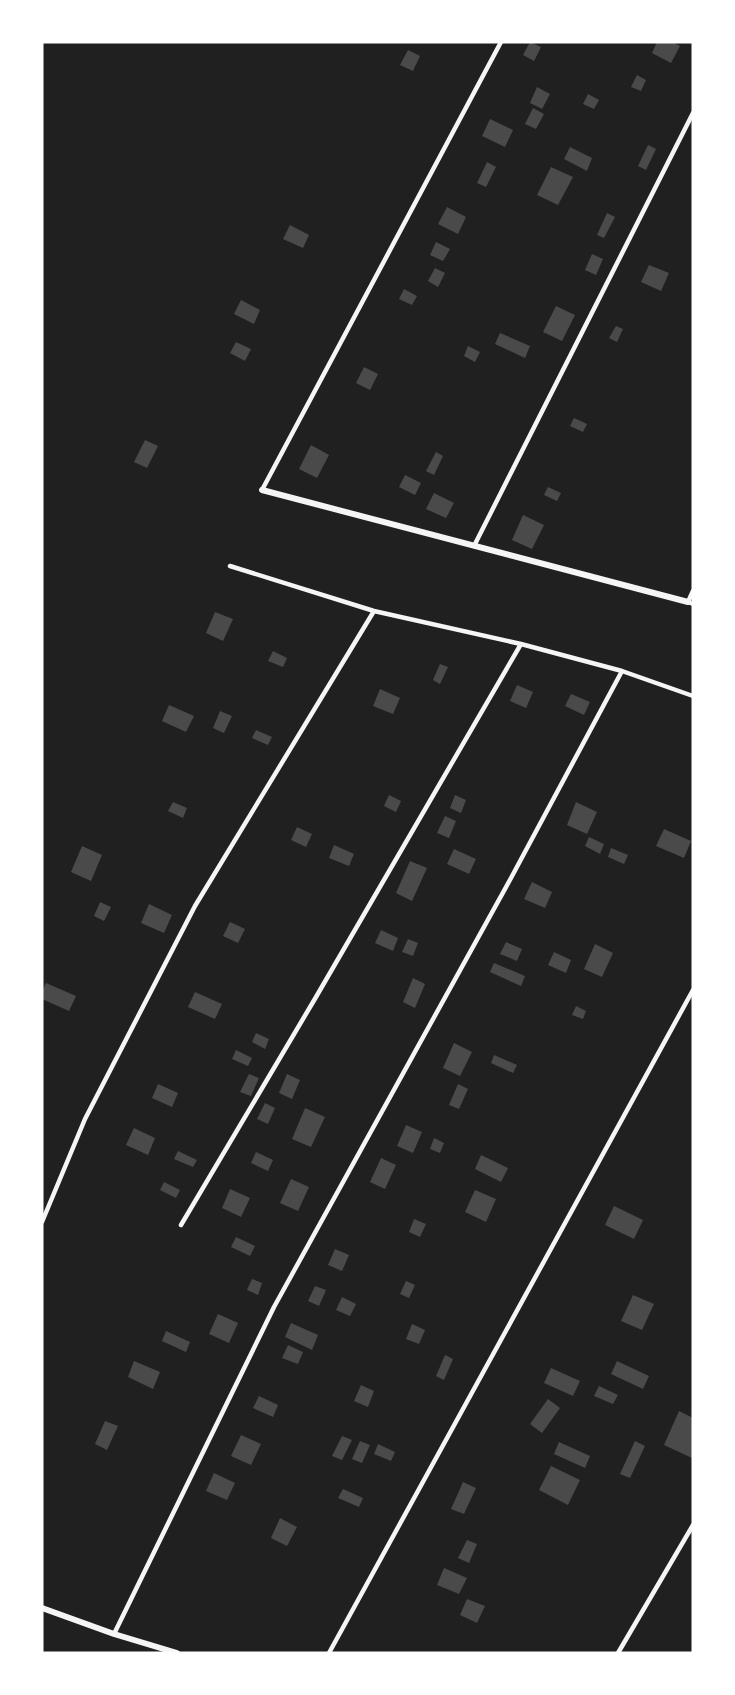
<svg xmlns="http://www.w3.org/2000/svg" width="735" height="1695" font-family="Overpass,sans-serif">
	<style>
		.green { fill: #202020 }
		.building { fill: #4a4a4a }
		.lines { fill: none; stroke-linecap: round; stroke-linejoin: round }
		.service { stroke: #f5f5f5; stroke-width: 4.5 }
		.minor { stroke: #f5f5f5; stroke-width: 6 }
	</style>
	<rect width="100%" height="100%" fill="#111"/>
	<path class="green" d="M42,42H693V1653H42Z"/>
	<path class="building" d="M530,42L541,47L534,61L523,55Z
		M657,42H673L680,46L671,63L652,53Z
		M408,50L420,56L413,71L400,65Z
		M637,75L646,80L641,91L631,87Z
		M537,87L550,94L542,109L530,103Z
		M588,94L599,100L594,109L583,104Z
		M533,108L544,114L536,129L525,124Z
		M490,119L513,130L505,147L482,136Z
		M648,145L656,149L646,170L638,166Z
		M570,147L592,158L587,171L564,159Z
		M487,162L496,167L486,187L477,183Z
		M551,167L573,177L558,205L537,195Z
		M447,207L466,217L458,234L438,224Z
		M607,213L615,217L604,238L597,235Z
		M290,225L309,235L303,248L283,239Z
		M436,242L450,249L443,261L430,255Z
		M592,254L603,259L596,275L585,270Z
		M649,265L669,273L661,291L641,282Z
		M435,268L445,273L438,287L428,281Z
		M404,289L417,296L412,305L399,299Z
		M241,300L260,310L254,324L234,314Z
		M556,306L575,315L562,341L543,332Z
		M616,326L623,329L617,342L609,338Z
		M500,333L530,346L525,358L495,344Z
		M236,342L251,349L245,361L230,353Z
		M468,346L480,352L475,362L464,356Z
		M364,367L378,374L370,390L356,383Z
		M574,418L587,424L583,432L570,426Z
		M145,440L158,446L147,468L134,462Z
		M311,445L329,455L317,478L299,469Z
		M436,452L443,456L434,475L426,471Z
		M405,475L421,483L415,495L399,487Z
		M548,487L561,493L557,501L544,495Z
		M434,493L454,503L446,518L426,509Z
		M523,515L544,525L532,549L512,540Z
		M215,612L233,619L223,641L206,633Z
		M273,651L287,658L283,667L268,661Z
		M440,664L448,667L440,684L433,680Z
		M517,685L533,692L526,708L510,701Z
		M380,689L400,698L393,714L373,706Z
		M571,694L590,702L584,715L565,706Z
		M169,705L194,716L186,732L162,721Z
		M220,711L232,716L224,733L213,728Z
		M256,730L272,737L268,745L252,738Z
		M389,795L401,801L396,812L384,806Z
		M455,795L466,800L461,813L450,808Z
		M173,802L187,808L183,818L168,811Z
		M576,802L597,812L587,834L567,825Z
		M445,816L456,821L449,838L437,833Z
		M297,827L312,834L306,847L291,840Z
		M664,829L691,841L684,858L656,846Z
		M589,837L604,844L600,854L585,846Z
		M334,845L354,854L349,866L329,858Z
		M82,846L102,855L91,881L71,872Z
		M611,848L628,855L624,864L608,857Z
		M454,849L476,859L469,874L447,864Z
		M410,861L427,868L412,901L396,893Z
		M532,882L552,892L545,908L524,899Z
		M100,902L111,907L104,921L94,916Z
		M149,904L172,915L164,933L141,923Z
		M230,922L245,929L238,943L223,936Z
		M381,930L398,938L393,951L375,943Z
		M408,939L418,943L413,956L402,952Z
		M506,942L522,949L517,961L500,954Z
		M595,944L613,953L602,977L584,969Z
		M554,952L571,960L566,973L548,965Z
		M494,963L525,976L521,986L490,972Z
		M413,978L425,984L415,1008L403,1002Z
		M46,983L76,996L69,1011L42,999V991Z
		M195,992L222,1004L215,1019L188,1007Z
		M576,1006L586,1011L583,1019L572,1015Z
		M256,1033L269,1039L265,1049L252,1042Z
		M454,1043L472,1052L460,1076L443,1068Z
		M236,1050L252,1058L248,1066L232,1059Z
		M494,1055L517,1065L513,1073L491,1063Z
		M249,1074L259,1078L251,1096L240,1092Z
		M287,1074L300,1080L292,1099L279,1093Z
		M158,1084L178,1093L172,1107L152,1098Z
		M458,1084L468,1089L459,1109L449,1105Z
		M265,1103L275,1108L268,1124L257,1119Z
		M305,1108L325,1117L311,1147L292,1139Z
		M406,1125L422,1132L413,1153L397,1146Z
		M134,1128L155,1138L148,1155L126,1145Z
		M434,1138L444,1143L440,1153L430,1149Z
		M178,1151L197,1160L193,1167L174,1159Z
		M256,1152L273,1160L268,1171L251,1163Z
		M481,1155L508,1168L501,1182L475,1169Z
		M381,1158L396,1165L385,1189L370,1182Z
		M291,1179L309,1187L298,1211L280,1203Z
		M164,1182L180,1190L176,1198L160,1190Z
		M230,1189L250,1198L241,1217L222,1208Z
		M475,1190L496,1199L486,1222L465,1212Z
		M614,1206L643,1220L634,1239L605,1225Z
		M414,1219L426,1224L420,1237L409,1232Z
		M236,1237L255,1246L250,1256L231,1247Z
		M335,1249L349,1255L342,1271L328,1265Z
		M252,1279L262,1283L258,1295L247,1290Z
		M406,1281L415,1285L409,1298L400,1294Z
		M315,1286L326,1290L319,1306L308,1301Z
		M633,1295L654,1304L642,1330L621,1321Z
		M342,1297L356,1304L350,1316L336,1310Z
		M218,1314L238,1323L229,1343L209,1334Z
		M291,1323L318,1335L312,1350L285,1337Z
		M412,1324L425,1330L419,1344L406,1339Z
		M166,1331L190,1342L186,1352L162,1341Z
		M288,1345L303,1352L298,1364L282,1358Z
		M445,1355L453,1359L444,1380L436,1376Z
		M134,1361L160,1372L153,1389L128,1377Z
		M617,1361L649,1376L643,1389L611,1374Z
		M551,1368L580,1381L573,1396L544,1383Z
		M361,1385L374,1391L368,1407L354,1401Z
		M599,1386L618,1395L613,1404L594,1396Z
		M259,1396L278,1405L273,1417L253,1408Z
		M548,1399L560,1408L542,1433L530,1424Z
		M679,1411L693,1418L692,1458L664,1445Z
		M105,1421L118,1426L107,1450L95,1444Z
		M241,1435L261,1444L251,1465L231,1456Z
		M342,1436L352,1440L342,1460L332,1456Z
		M360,1441L370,1445L362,1463L352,1459Z
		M635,1441L645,1446L630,1478L620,1474Z
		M559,1442L590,1456L585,1468L554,1454Z
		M378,1444L395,1452L391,1461L374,1454Z
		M551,1466L580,1480L568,1505L539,1490Z
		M214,1473L235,1483L227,1500L206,1491Z
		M463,1482L476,1488L464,1514L451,1509Z
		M343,1489L363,1498L359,1507L338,1498Z
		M280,1518L297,1527L287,1546L271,1538Z
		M467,1540L477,1544L469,1563L458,1558Z
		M444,1568L467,1578L459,1594L437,1585Z
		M467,1599L485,1606L477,1623L460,1615Z"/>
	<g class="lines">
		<path class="service" d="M262,490L501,42
			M474,546L693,113
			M230,566L374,611L521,644L622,671L693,696
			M693,591L688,602L693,604
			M42,1222L85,1119L195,906L374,611
			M181,1225L316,997L521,644
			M114,1634L274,1307L511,878L622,671
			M329,1653L693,990
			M618,1653L693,1525"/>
		<path class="minor" d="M262,490L688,602
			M42,1608L114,1634L177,1653"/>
	</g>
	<rect width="735" height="1695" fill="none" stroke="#ffffff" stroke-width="87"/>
</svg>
